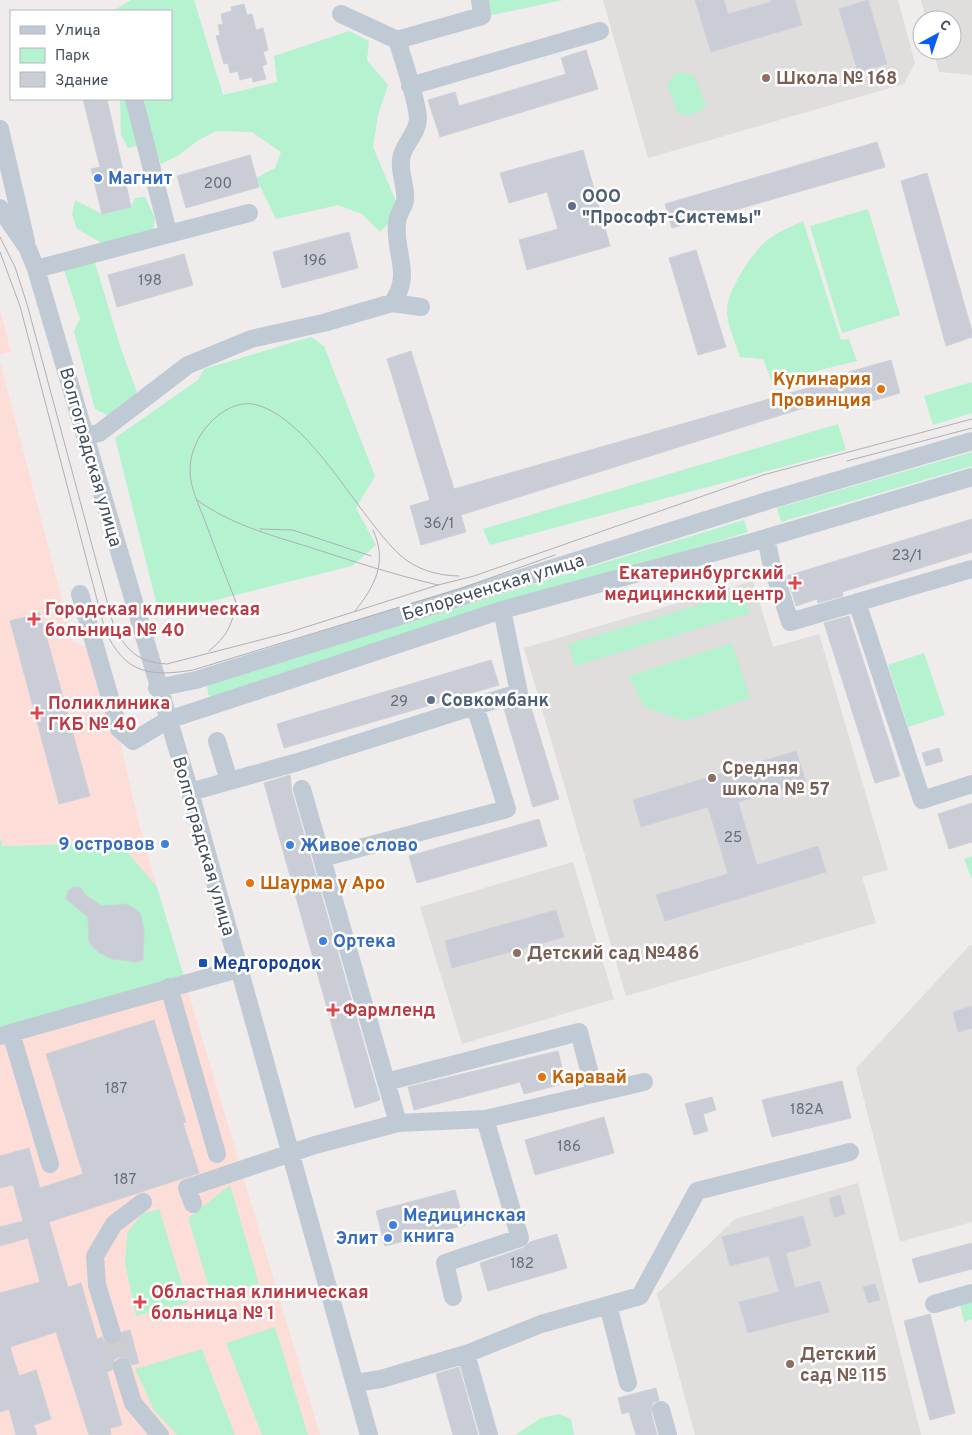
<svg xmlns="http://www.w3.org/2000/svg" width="972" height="1435" font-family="Overpass,sans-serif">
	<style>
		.education { fill: #e0dddd }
		.medical { fill: #fdddd8 }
		.green { fill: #b4f2d0 }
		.building { fill: #cacdd5; stroke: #cfd1d9 }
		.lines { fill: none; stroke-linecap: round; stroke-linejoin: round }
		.minor-tunnel { stroke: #cdccce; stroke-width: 18; stroke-dasharray: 18 9; stroke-linecap: butt }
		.minor { stroke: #c0cad5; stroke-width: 18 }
		.tram { stroke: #adb0b7; stroke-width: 1 }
		.education-dot { fill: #8d6e63; stroke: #fff; stroke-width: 2 }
		.shop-dot { fill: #3f7fe0; stroke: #fff; stroke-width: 2 }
		.service-dot { fill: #5c6f8a; stroke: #fff; stroke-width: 2 }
		.food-dot { fill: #e8710a; stroke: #fff; stroke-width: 2 }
		.health-dot { fill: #e0444e; stroke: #fff; stroke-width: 2 }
		.transit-dot { fill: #1a4fb4; stroke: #fff; stroke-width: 2 }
		.labels { text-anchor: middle; stroke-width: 5; stroke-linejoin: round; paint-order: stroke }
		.number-label { font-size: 15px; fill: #656e7a }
		.education-label { font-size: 18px; font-weight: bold; fill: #785e54; stroke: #fff; text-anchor: start }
		.shop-label { font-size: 18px; font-weight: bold; fill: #366cbe; stroke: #fff; text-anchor: start }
		.service-label { font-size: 18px; font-weight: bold; fill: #4e5e75; stroke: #fff; text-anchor: start }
		.food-label { font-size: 18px; font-weight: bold; fill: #c56008; stroke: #fff; text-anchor: start }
		.street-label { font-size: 18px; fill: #434e5b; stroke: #fff }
		.health-label { font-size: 18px; font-weight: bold; fill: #be3a42; stroke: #fff; text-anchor: start }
		.transit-label { font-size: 18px; font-weight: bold; fill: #164399; stroke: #fff; text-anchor: start }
	</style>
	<rect width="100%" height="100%" fill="#efeceb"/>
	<path class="education" d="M603,0H898L915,63L904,84L648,158Z
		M921,0H972V75L939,72L933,50H952V20H926Z
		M753,581L773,647L819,634L888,870L862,877L876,923L626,996L524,648Z
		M573,862L614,999L462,1044L420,907Z
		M972,945V1222L900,1242L856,1068L969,946Z
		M858,1183L921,1435H695L657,1294L735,1219Z"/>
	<path class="medical" d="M0,309L11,352L0,355Z
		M0,362L73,642L100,652L138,820L157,887L120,843L3,846L0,838Z
		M184,977L320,1435H0V1027Z"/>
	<path class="green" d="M131,0H194L223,95L277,82L274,56L349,31L369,41L367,60L388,85L378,115L373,147L400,211L380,232L362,214L338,205L276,219L256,178L275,168L281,152L252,132L216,131L197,141L179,155L161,164L152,142L128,148L121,135L120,99H171V11H113Z
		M486,0H563L488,16Z
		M677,72L694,75L707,107L690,115L678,114L667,84Z
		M145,197L155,218L153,231L107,246L77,229L72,214L75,200L102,214L131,207L135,198Z
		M868,209L900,315L842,333L810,226Z
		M803,221L841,340L849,339L857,361L772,382L763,359L740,357C736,343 728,327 727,312C725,294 752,253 765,242C777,232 790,227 803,221Z
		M93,256L121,349L137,392L123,407L107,415L95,409L74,331L80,319L63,267Z
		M311,337L324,346L375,476L356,508L376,545L352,566L159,614L115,438L198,380L204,369Z
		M972,382V413L933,425L924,396Z
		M838,424L846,450L490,545L483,529Z
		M972,452V466L781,522L777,508Z
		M744,520L748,532L212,698L208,694L207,684Z
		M744,591L750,613L575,666L568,644Z
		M732,643L750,698L685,721L644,707L629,676Z
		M924,653L945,715L908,727L888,665Z
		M0,838L3,846L120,843L157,887L184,977L0,1027Z
		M972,856V879L964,859Z
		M230,1185L259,1284L212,1297L188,1218Z
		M159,1209L188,1303L136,1316L125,1263L127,1233L142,1214Z
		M972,1297V1319L964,1322L959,1301Z
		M275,1327L308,1435H262L226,1343Z
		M202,1349L235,1435H177L154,1410L135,1369Z
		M559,1414L571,1419L574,1435H515L541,1418Z"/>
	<path class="building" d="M695,0H724L728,14L771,2V0H795L802,25L711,52Z
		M868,0L887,64L858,72L839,9Z
		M244,4L247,15L252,14L256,30L263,28L268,50L263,52L267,64L262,66L266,79L253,82L252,77L240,80L238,71L230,73L228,63L224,64L216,36L220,35L218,25L223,24L221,14L232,11L231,7Z
		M586,50L598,89L440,137L428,100L455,92L459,106L566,74L561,58Z
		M83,99H107L131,207L102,214L91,169L100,167Z
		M877,142L885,167L672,228L665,204Z
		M583,150L610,246L527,270L519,240L558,229L547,192L509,203L500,173Z
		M250,155L259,187L186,208L177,176Z
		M927,173L972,331V337L946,346L901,181Z
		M349,232L358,268L282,288L273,252Z
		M696,250L726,347L698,355L669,258Z
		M184,254L193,285L117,307L108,275Z
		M411,351L454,489L850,376L849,372L891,360L900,393L858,405L855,392L461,515L466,532L421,545L410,506L430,500L387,359Z
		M972,519V552L842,592L843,596L818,603L817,599L796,606L787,576Z
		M40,613L90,796L59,804L10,621Z
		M849,616L900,776L875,783L824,623Z
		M491,660L499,685L284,748L277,724Z
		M529,701L559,799L533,807L504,709Z
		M939,748L943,761L926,766L922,753Z
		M796,751L806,782L738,802L757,865L818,846L826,872L665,921L656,895L728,874L708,807L641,827L633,800Z
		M290,775L292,792L380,1100L355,1108L264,783Z
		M972,803V842L949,849L938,814Z
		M539,819L547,846L417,883L409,856Z
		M73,887L81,888L85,895L102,906L127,904L140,913L144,929L143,960L137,962L112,959L98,952L89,942L88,917L66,899L68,891Z
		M556,910L564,937L452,968L445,941Z
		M972,1006V1028L958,1032L953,1012Z
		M154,1020L186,1122L183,1123L199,1173L49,1222L68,1287L81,1283L97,1339L102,1337L105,1342L115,1344L120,1341L122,1332L130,1330L139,1363L132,1365L129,1359L119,1357L114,1360L112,1370L107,1372L122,1425L110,1428L111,1435H89L56,1332L10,1347L19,1376L36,1370L51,1419L34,1425L37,1435H16L9,1409L0,1412V1293L40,1282L28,1238L0,1246V1227L23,1221L13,1185L0,1188V1156L29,1148L40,1188L83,1174L46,1054Z
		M558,1051L566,1083L524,1094L520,1082L414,1110L408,1087Z
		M842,1081L851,1118L772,1137L762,1100Z
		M712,1097L716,1110L703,1114L708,1131L694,1135L685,1104Z
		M604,1117L614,1153L535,1175L525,1140Z
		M455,1190L465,1225L385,1246L376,1211Z
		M840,1195L845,1214L834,1217L829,1198Z
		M803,1216L811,1246L786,1253L795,1288L820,1281L829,1312L748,1333L739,1302L779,1292L769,1256L730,1266L722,1237Z
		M557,1234L567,1268L488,1291L480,1263L523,1248L530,1242Z
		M972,1243V1269L919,1283L912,1259Z
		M875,1284L880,1300L868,1303L863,1287Z
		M930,1314L955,1413L930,1420L904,1321Z
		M459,1367L478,1435H453L436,1374Z
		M656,1388L659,1400L653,1403L651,1412L657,1435H636L629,1412L622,1414L618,1398Z"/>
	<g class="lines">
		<path class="minor-tunnel" d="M112,1334L122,1367"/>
		<path class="minor" d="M341,14L397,40
			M410,86L600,31
			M134,99L168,232
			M0,129L26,241
			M0,208L28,249L36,269L190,792L369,1435
			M36,269L249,213
			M392,303C413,275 394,254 397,223C397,215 403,209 405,201C407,188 399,173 401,159C403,144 418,134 418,118C417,100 403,59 397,40L482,16L480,0
			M85,436L99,433L188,365L251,339L323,323L392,303L421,307
			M766,538L771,562L790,622L972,569
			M80,594L119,729L133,741L168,720L502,610L756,541L972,477
			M857,602L922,800L972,784
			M157,688L196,680L770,500L972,441
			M217,741L229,781
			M302,789L398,1123
			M190,792L298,762L475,706
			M322,858L507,809L475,706L519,693L502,610
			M169,987L217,1154
			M11,1033L50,1164
			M0,1036L238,969
			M386,1082L579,1032L595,1093
			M193,1204L187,1188L315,1145L398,1123L485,1119L644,1082
			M453,1297L445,1263L520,1238L485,1119
			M934,1304L972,1293
			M608,1305L628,1383
			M112,1334L97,1285L95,1256L114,1224L143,1202
			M466,1354L489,1435
			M122,1367L133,1403L160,1435
			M355,1383L381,1379L466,1354L541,1324L640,1296L697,1191L850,1152
			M661,1410L668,1435"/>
		<path class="tram" d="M0,237L15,267L27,304L114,627C128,652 138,662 167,664L287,633L438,585L474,576L763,475L972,419
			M0,252L20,306L105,630C125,674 150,677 193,670L459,589L555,555
			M847,461L972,428
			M197,500C230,524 270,535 309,547C352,561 395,575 438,585
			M260,529L293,530L371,556
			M355,611C375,586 388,562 373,530
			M209,651C227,636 232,626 236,602C225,575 215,548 205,521C199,505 190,488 190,470C190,453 198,435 210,423C222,410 240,400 257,405C311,420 358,516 400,555C415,569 438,576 459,576"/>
	</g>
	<g class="education-dot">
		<circle cx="766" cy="78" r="5"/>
		<circle cx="712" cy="778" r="5"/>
		<circle cx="517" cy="953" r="5"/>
		<circle cx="790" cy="1364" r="5"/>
	</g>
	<g class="shop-dot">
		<circle cx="98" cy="178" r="5"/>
		<circle cx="165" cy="844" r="5"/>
		<circle cx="290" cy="845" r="5"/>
		<circle cx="323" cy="941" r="5"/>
		<circle cx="393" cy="1225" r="5"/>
		<circle cx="388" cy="1238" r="5"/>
	</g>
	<g class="service-dot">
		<circle cx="572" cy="206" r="5"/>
		<circle cx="431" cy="700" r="5"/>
	</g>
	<g class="food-dot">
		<circle cx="881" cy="389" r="5"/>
		<circle cx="250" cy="883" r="5"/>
		<circle cx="542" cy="1077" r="5"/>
	</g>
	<g class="health-dot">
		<path d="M792.5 575.5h5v5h5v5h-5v5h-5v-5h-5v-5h5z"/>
		<path d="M31.5 611.5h5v5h5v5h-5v5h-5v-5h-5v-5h5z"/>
		<path d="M34.5 705.5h5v5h5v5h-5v5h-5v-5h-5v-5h5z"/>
		<path d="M330.5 1002.5h5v5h5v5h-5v5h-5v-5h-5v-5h5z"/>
		<path d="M137.5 1294.5h5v5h5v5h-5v5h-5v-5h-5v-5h5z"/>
	</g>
	<rect class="transit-dot" x="198" y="958" width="10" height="10" rx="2.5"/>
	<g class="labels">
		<g class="number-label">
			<text x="218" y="188">200</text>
			<text x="315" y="265">196</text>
			<text x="150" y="285">198</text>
			<text x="439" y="528">36/1</text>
			<text x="907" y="560">23/1</text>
			<text x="399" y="706">29</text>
			<text x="733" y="842">25</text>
			<text x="116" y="1093">187</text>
			<text x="807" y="1114">182А</text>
			<text x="569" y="1151">186</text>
			<text x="125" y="1184">187</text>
			<text x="522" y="1268">182</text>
		</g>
		<g class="education-label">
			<text x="776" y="84">Школа № 168</text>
			<text x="722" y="774">Средняя<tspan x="722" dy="21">школа № 57</tspan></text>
			<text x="527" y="959">Детский сад №486</text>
			<text x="800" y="1360">Детский<tspan x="800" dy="21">сад № 115</tspan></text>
		</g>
		<g class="shop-label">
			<text x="108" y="184">Магнит</text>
			<text x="155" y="850" text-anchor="end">9 островов</text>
			<text x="300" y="851">Живое слово</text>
			<text x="333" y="947">Ортека</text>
			<text x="403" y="1221">Медицинская<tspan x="403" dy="21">книга</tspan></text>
			<text x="378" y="1244" text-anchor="end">Элит</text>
		</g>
		<g class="service-label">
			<text x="582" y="202">ООО<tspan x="582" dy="21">"Прософт-Системы"</tspan></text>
			<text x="441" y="706">Совкомбанк</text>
		</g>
		<g class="food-label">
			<text x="871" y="385" text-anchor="end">Кулинария<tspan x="871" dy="21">Провинция</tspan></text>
			<text x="260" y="889">Шаурма у Аро</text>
			<text x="552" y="1083">Каравай</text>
		</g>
		<g class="street-label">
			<text transform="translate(91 457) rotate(74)" y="6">Волгоградская улица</text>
			<text transform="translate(493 587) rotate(-17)" y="6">Белореченская улица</text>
			<text transform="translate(204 846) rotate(74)" y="6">Волгоградская улица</text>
		</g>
		<g class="health-label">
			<text x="784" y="579" text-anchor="end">Екатеринбургский<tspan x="784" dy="21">медицинский центр</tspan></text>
			<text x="45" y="615">Городская клиническая<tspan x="45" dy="21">больница № 40</tspan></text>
			<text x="48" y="709">Поликлиника<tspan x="48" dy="21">ГКБ № 40</tspan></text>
			<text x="343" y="1016">Фармленд</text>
			<text x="151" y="1298">Областная клиническая<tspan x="151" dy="21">больница № 1</tspan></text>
		</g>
		<g class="transit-label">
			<text x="213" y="969">Медгородок</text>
		</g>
	</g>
	<rect x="10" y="10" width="162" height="90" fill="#ffffff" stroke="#b4b8bd"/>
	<rect x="20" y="26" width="25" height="8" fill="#c0cad5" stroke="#b4b8bd"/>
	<text x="55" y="35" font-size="15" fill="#434e5b">Улица</text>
	<rect x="20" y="48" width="25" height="15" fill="#b4f2d0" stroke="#b4b8bd"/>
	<text x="55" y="60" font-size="15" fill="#434e5b">Парк</text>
	<rect x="20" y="72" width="25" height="15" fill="#cacdd5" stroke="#b4b8bd"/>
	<text x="55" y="85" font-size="15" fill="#434e5b">Здание</text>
	<g transform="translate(937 35) rotate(40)"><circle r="24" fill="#ffffff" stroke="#b4b8bd"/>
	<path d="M0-4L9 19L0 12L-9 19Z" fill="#095eec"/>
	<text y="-8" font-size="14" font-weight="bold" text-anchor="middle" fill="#434e5b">С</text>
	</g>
</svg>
